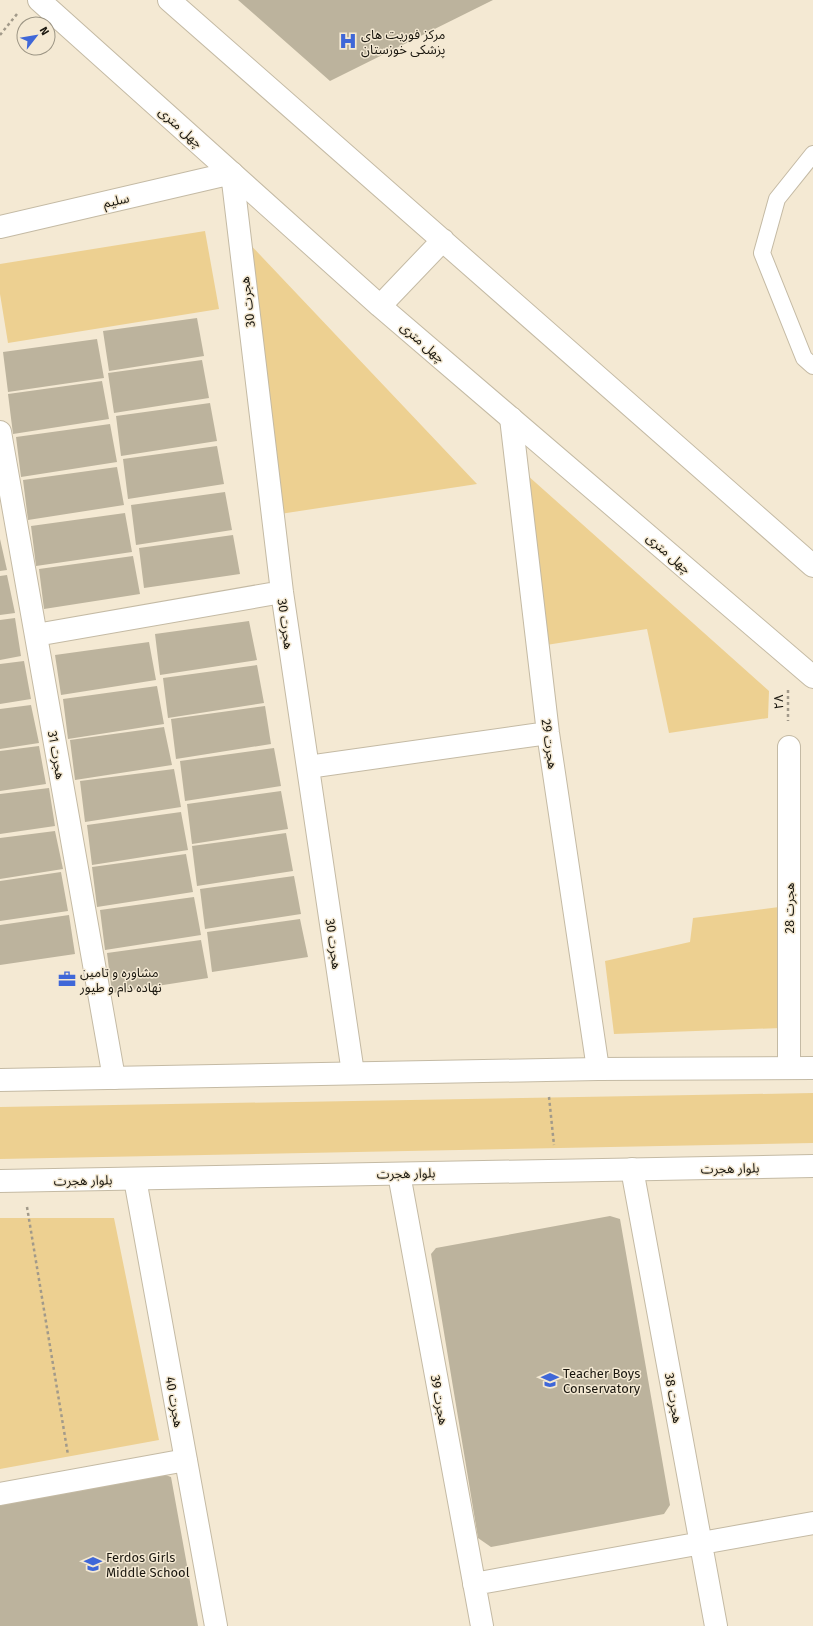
<svg xmlns="http://www.w3.org/2000/svg" width="813" height="1626" font-family="'Fira Sans','Noto Sans Arabic',sans-serif">
	<style>
		.green { fill: #edd091 }
		.building { fill: #bcb39d }
		.lines { fill: none; stroke-linecap: round; stroke-linejoin: round }
		.lane-casing { stroke: #c4baa4; stroke-width: 18 }
		.street-casing { stroke: #c4baa4; stroke-width: 24 }
		.secondary-casing { stroke: #c4baa4; stroke-width: 24 }
		.path { stroke: #a29a8a; stroke-width: 2.5; stroke-dasharray: 3 3; stroke-linecap: butt }
		.lane { stroke: #fff; stroke-width: 16 }
		.street { stroke: #fff; stroke-width: 22 }
		.secondary { stroke: #fff; stroke-width: 22 }
		.labels { text-anchor: middle; stroke-width: 3; stroke-linejoin: round; paint-order: stroke }
		.poi-label { font-size: 13px; fill: #19160e; stroke: #f4e9d3; text-anchor: start }
		.street-label { font-size: 13px; fill: #19160e; stroke: #f4e9d3 }
	</style>
	<rect width="100%" height="100%" fill="#f4e9d3"/>
	<path class="green" d="M205,231L219,309L8,343L0,294V264Z
		M244,238L477,484L280,514Z
		M507,457L769,691L768,718L669,733L647,629L540,646Z
		M779,907L781,1028L614,1034L605,961L690,942L693,918Z
		M813,1093V1143L0,1159V1107Z
		M0,1218H114L159,1440L0,1469Z"/>
	<path class="building" d="M238,0H493L330,81Z
		M197,318L204,356L109,371L103,331Z
		M97,339L104,378L8,392L3,352Z
		M202,360L209,398L114,413L108,373Z
		M102,381L109,419L13,434L8,394Z
		M210,403L217,441L121,456L116,416Z
		M110,424L117,462L21,477L16,437Z
		M217,446L224,484L128,499L123,459Z
		M117,467L124,505L28,520L23,480Z
		M225,492L232,530L136,545L131,505Z
		M125,513L132,552L36,566L31,526Z
		M233,535L240,574L144,588L139,548Z
		M0,539L7,570L0,571Z
		M133,556L140,594L44,609L39,569Z
		M7,575L15,613L0,615V576Z
		M15,618L21,656L0,660V620Z
		M249,621L257,660L160,675L155,634Z
		M149,642L156,680L61,695L55,655Z
		M24,661L31,699L0,704V664Z
		M257,665L264,703L168,718L163,678Z
		M157,686L164,724L68,739L63,699Z
		M31,705L39,743L0,749V709Z
		M265,706L271,744L176,759L171,719Z
		M164,727L172,765L75,780L70,740Z
		M39,746L46,784L0,791V751Z
		M274,748L281,786L185,801L180,761Z
		M174,769L181,807L85,822L80,781Z
		M49,788L55,826L0,834V794Z
		M281,791L288,829L192,844L187,804Z
		M181,812L188,850L92,865L87,825Z
		M55,831L63,869L0,879V838Z
		M286,833L293,871L197,886L192,846Z
		M186,854L193,892L97,907L92,867Z
		M61,872L68,911L0,921V881Z
		M294,876L301,914L205,929L200,889Z
		M194,897L201,935L105,950L100,910Z
		M69,915L75,954L0,965V925Z
		M300,919L308,957L212,972L207,932Z
		M201,940L208,978L112,993L107,953Z
		M610,1216L620,1219L670,1505L664,1514L491,1547L478,1538L431,1254L436,1248Z
		M160,1473L171,1477L198,1626H0V1502Z"/>
	<g class="lines">
		<g class="lane-casing">
			<path id="lane" d="M813,154L777,199L762,253L804,358L813,366"/>
		</g>
		<g class="street-casing">
			<path id="street" d="M0,227L232,173L282,592L353,1073
				M511,418L548,733L598,1069
				M0,432L114,1078
				M36,635L282,592
				M789,747V1068
				M308,767L548,733
				M632,1169L716,1626
				M399,1174L482,1626
				M135,1179L216,1626
				M0,1494L186,1460
				M474,1584L813,1523"/>
		</g>
		<g class="secondary-casing">
			<path id="secondary" d="M39,0L380,306L813,677
				M169,0L813,566
				M380,306L443,240
				M0,1080L598,1069L813,1068
				M0,1181L813,1166"/>
		</g>
		<path class="path" d="M0,35L17,14
			M788,690V721
			M549,1097L554,1145
			M27,1207L68,1455"/>
		<use href="#lane" class="lane"/>
		<use href="#street" class="street"/>
		<use href="#secondary" class="secondary"/>
	</g>
	<defs>
		<g id="hospital-bare" transform="scale(1.38)"><path d="M-5-5h3v3.5h4V-5h3V5h-3V1.5h-4V5h-3Z" fill="#3f67d8" stroke="#f4e9d3" stroke-width="2.5" paint-order="stroke"/></g>
		<g id="office-bare" transform="scale(1.38)"><path d="M-6-3h4V-5.5h4V-3h4V5H-6ZM-1-4.5V-3h2v-1.5ZM-6 0V1H6V0Z" fill="#3f67d8" stroke="#f4e9d3" stroke-width="2.5" paint-order="stroke"/></g>
		<g id="school-bare" transform="scale(1.38)"><path d="M0-5L7-2L0 1L-7-2ZM-4 1L0 2.5L4 1V4Q0 6-4 4Z" fill="#3f67d8" stroke="#f4e9d3" stroke-width="2.5" paint-order="stroke"/></g>
	</defs>
	<g fill-rule="evenodd">
		<use href="#hospital-bare" x="348" y="41"/>
		<use href="#office-bare" x="67" y="979"/>
		<use href="#school-bare" x="550" y="1380"/>
		<use href="#school-bare" x="93" y="1564"/>
	</g>
	<g class="labels">
		<g class="poi-label">
			<text x="361" y="39">مرکز فوریت های<tspan x="361" dy="15">پزشکی خوزستان</tspan></text>
			<text x="80" y="977">مشاوره و تامین<tspan x="80" dy="15">نهاده دام و طیور</tspan></text>
			<text x="563" y="1378">Teacher Boys<tspan x="563" dy="15">Conservatory</tspan></text>
			<text x="106" y="1562">Ferdos Girls<tspan x="106" dy="15">Middle School</tspan></text>
		</g>
		<g class="street-label">
			<text transform="translate(181 127) rotate(42)" y="5">چهل متری</text>
			<text transform="translate(116 200) rotate(-13)" y="5">سلیم</text>
			<text transform="translate(247 302) rotate(-97)" y="5">هجرت 30</text>
			<text transform="translate(423 342) rotate(41)" y="5">چهل متری</text>
			<text transform="translate(669 553) rotate(41)" y="5">چهل متری</text>
			<text transform="translate(286 624) rotate(82)" y="5">هجرت 30</text>
			<text transform="translate(778 702) rotate(-91)" y="5">۲۸</text>
			<text transform="translate(550 744) rotate(82)" y="5">هجرت 29</text>
			<text transform="translate(57 755) rotate(80)" y="5">هجرت 31</text>
			<text transform="translate(789 908) rotate(-90)" y="5">هجرت 28</text>
			<text transform="translate(334 944) rotate(82)" y="5">هجرت 30</text>
			<text transform="translate(730 1168) rotate(-1)" y="5">بلوار هجرت</text>
			<text transform="translate(406 1173) rotate(-1)" y="5">بلوار هجرت</text>
			<text transform="translate(83 1180) rotate(-1)" y="5">بلوار هجرت</text>
			<text transform="translate(674 1398) rotate(80)" y="5">هجرت 38</text>
			<text transform="translate(440 1400) rotate(80)" y="5">هجرت 39</text>
			<text transform="translate(175 1402) rotate(80)" y="5">هجرت 40</text>
		</g>
	</g>
	<g transform="translate(36 36) rotate(59)"><circle r="19" fill="#f4e9d3" stroke="#9c9584"/>
	<path d="M0-3L7 15L0 10L-7 15Z" fill="#3f67d8"/>
	<text y="-6" font-size="11" font-weight="bold" text-anchor="middle" fill="#19160e">N</text>
	</g>
</svg>
